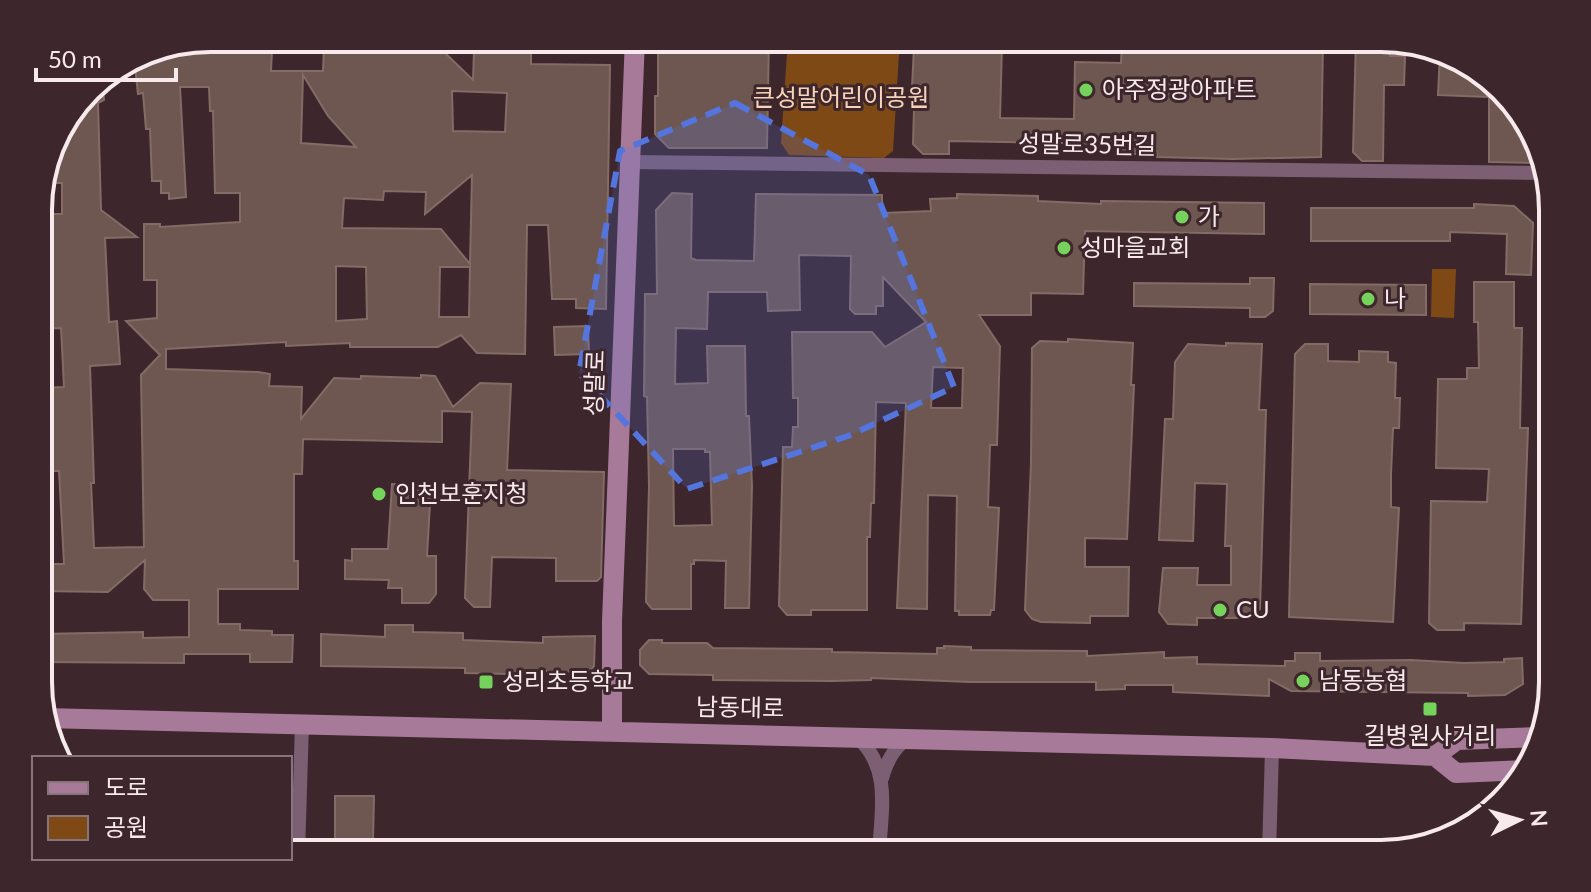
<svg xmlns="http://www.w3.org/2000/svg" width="1591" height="892" font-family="Lato,'Noto Sans KR',sans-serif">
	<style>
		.green { fill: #7f4916 }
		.building { fill: #6e5751; stroke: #846b65; stroke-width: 2; fill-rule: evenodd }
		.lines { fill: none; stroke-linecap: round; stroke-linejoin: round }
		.street { stroke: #7c5f73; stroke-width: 14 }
		.secondary { stroke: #a87a99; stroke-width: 20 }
		.marked { fill: #5475dd; fill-opacity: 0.2; stroke: #5475dd; stroke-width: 6; stroke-dasharray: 16 10; stroke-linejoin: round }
		.poi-dot { fill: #75d25b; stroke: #3d272c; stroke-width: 3 }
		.labels { text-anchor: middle; stroke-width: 6; stroke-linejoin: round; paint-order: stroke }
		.poi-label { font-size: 24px; fill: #f8e9ec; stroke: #3d272c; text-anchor: start }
		.park-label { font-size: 24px; fill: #f7d4b9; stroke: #3d272c }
		.street-label { font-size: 24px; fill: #f8e9ec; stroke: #3d272c }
		.rim { fill: none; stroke: #f8e9ec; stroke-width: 4 }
	</style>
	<rect width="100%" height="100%" fill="#3d272c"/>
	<path class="green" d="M788,38H900L893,151L884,158L789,155L781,143Z
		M1432,269H1456L1454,318L1431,317Z"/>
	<path class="building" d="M658,38H769L767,148H669L655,134V96H658Z
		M923,38H931V41L1002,44L1000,118L1074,119L1075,62L1121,63L1122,39L1201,43V41L1323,42L1321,157L1233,159L1157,157V154H1120V144L949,141V154H923L913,144L914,109L911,108L914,47Z
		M1356,38L1390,40V56H1405L1404,85H1384L1383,161H1362L1353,152Z
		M185,43H235V49L272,50L271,71H323L324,47L441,49L473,80L474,51L531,53V64L610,65L606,309L576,308V299H552L548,225H527L525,354L477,353L461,335L438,347H350V343L286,346V342L166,349V369L258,372L270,374L269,386L302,387L301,419L334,378L361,379V376L421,378V375L435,376L453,407L480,383L511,384L507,470L604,472L601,577L597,581H556V558L492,557L490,607H474L465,598L472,412L442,411V442L303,439L302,474H294V561H298V589H218V624H240V630L272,631V635H293L292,662H250V654H184V663L40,662V634L143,632V638L189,637V600H153L144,589L145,560L108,592L40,591V564H64L59,471H39V388L64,387L61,328L39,329V214H62V183H41L56,133L96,81L102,77L104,100L98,103L101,210L137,237L105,238L109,322L117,321L120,364L90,366L94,483H91L94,548L144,547L141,375L160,355L126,321L157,318V280H144V224H160V227L240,222V193H215L213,111H210L209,87H180L186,197L169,199V193H161V181H152L150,129H146L143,93L138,94L134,57L144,51ZM303,75L328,116L356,147L301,143ZM452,91L507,93L505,132L453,131ZM472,175L470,264L441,229L342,228L344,198L383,200L384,191L426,192L425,214ZM336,266L366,267L367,319L336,321ZM440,267H470L469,317H439Z
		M1440,53L1467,61L1524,115L1539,159L1535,163L1489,162V97L1438,95Z
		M672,193L692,194L691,258L696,260L754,261L756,194L882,195V213L931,211L930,199L957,198V194L1038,196V201L1101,204V201L1264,203V234L1085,231L1083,294L1031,293V315H979L1000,346L997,445H990L988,507L999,508L994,610H991L990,615H959V611H955L957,496L928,495L927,609L897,608L906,403L876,402L874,503H871L870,537H867V610H811V615H787L779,606L783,447H792L793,427H798V398H793L792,332H872L885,347L926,322L883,277V306H876V314H855L850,309L851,256L799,255L800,310L768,311L767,292H708L707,329L676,328L675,384L708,383L707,346H745L746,416H749L752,486L749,608H725L726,561L694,560V564H691V609H652L646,602L649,486L647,397L644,396L645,294H657L656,210ZM933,367L963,368L962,408H931ZM673,449H705V452H710L712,525L674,526Z
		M1474,204L1514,206L1533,223L1531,275L1506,274L1507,234L1450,232V241H1311V208H1474Z
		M1250,278H1274L1273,311L1265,317H1250V308L1134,306V283L1250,284Z
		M1474,282H1514V328H1522L1520,428H1528L1521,624L1464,623V630H1437L1429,623L1431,501L1487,502L1489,469L1436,468L1438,379H1467V368H1479L1478,322H1474Z
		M1310,284L1426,285V315L1310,314Z
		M588,326L589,354L555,355L554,327Z
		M1068,339L1133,343L1131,385H1134L1127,539L1085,538V567H1129L1128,616H1090V623L1041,622L1032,619L1025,610L1031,463L1032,348L1040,341L1068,342Z
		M1226,343L1262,344L1259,410H1266L1260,609L1249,618H1197V625L1168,624L1159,612L1163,568H1198L1197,585H1231V546H1225L1227,484L1195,483L1193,541L1159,540L1165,419H1173L1175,362L1188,344L1226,346Z
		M1305,344H1328V361L1359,362V351L1388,352V362L1396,363L1395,398H1400L1399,428H1393L1391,474V507L1399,508L1393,622L1289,617L1295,354Z
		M392,484L431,486L427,556H436V594L429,603H402V588H388L389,580L345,579V560L352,561V549H388Z
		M385,625H413V632L463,633V640L543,643V637L595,636L594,666L589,672L537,671V674H510L465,673V668L321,666V634L385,637Z
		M649,640H662V643H707L713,648L832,649V652L937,654V648H944V646L971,647V650L1087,651V656L1164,652V658L1197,657V664L1285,666V661H1295V653H1320V661L1411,660L1464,663L1504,662V659L1522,658L1523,684L1505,695L1468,696V693L1291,691L1269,679V696L1173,692V685H1125V689L1096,690V682H970L871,678V680L832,681L713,680V675L649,674L640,665V650Z
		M335,796H374L373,842H335Z"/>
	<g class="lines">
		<path class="street" d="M630,162L1544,173
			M857,737C892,768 881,811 879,854
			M882,778C887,761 893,750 906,739
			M298,854L302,723
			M1269,854L1272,748"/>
		<path class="secondary" d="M44,718L1272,748L1435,756L1456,773L1528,770
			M612,731V621L635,38
			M1435,756L1457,740L1539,737"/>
	</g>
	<path class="marked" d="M735,103L869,175L954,387L848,436L687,489L579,373L620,151Z"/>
	<g class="poi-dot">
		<circle cx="1086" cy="90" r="8"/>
		<circle cx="1182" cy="217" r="8"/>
		<circle cx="1064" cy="248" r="8"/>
		<circle cx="1368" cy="299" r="8"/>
		<circle cx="379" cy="494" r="8"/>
		<circle cx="1220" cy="610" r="8"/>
		<circle cx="1303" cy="681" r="8"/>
		<rect x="478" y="674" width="16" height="16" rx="4"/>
		<rect x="1422" y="701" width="16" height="16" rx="4"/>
	</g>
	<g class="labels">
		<g class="poi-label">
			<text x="1102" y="98">아주정광아파트</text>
			<text x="1198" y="225">가</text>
			<text x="1080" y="256">성마을교회</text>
			<text x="1384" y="307">나</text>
			<text x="395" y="502">인천보훈지청</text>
			<text x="1236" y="618">CU</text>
			<text x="1319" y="689">남동농협</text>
			<text x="502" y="690">성리초등학교</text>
			<text x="1430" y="744" text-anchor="middle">길병원사거리</text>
		</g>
		<g class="park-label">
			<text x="841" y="106">큰성말어린이공원</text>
		</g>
		<g class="street-label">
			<text transform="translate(1087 145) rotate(1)" y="8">성말로35번길</text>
			<text transform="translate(595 383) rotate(-88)" y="8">성말로</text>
			<text transform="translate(740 708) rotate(1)" y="8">남동대로</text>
		</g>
	</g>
	<path d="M0 0H1591V892H0ZM210 52H1381A158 158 0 0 1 1539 210V682A158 158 0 0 1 1381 840H210A158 158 0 0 1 52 682V210A158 158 0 0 1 210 52Z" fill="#3d272c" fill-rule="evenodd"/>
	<path class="rim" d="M210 52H1381A158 158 0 0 1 1539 210V682A158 158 0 0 1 1381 840H210A158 158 0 0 1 52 682V210A158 158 0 0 1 210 52Z"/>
	<rect x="32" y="756" width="260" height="104" fill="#3d272c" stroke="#887579" stroke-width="2"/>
	<rect x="48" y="782" width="40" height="12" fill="#a87a99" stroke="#887579" stroke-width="2"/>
	<text x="104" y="796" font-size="24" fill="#f8e9ec">도로</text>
	<rect x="48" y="816" width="40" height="24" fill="#7f4916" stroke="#887579" stroke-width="2"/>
	<text x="104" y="836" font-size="24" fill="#f8e9ec">공원</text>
	<g transform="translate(1519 820) rotate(85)" stroke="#3d272c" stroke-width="6" paint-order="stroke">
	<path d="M0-6L14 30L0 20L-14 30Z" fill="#f8e9ec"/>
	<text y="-12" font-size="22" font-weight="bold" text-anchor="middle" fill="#f8e9ec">N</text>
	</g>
	<path d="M36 68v12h140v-12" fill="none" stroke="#f8e9ec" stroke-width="4"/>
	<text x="48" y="68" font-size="24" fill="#f8e9ec" stroke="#3d272c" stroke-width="6" paint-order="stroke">50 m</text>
</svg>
